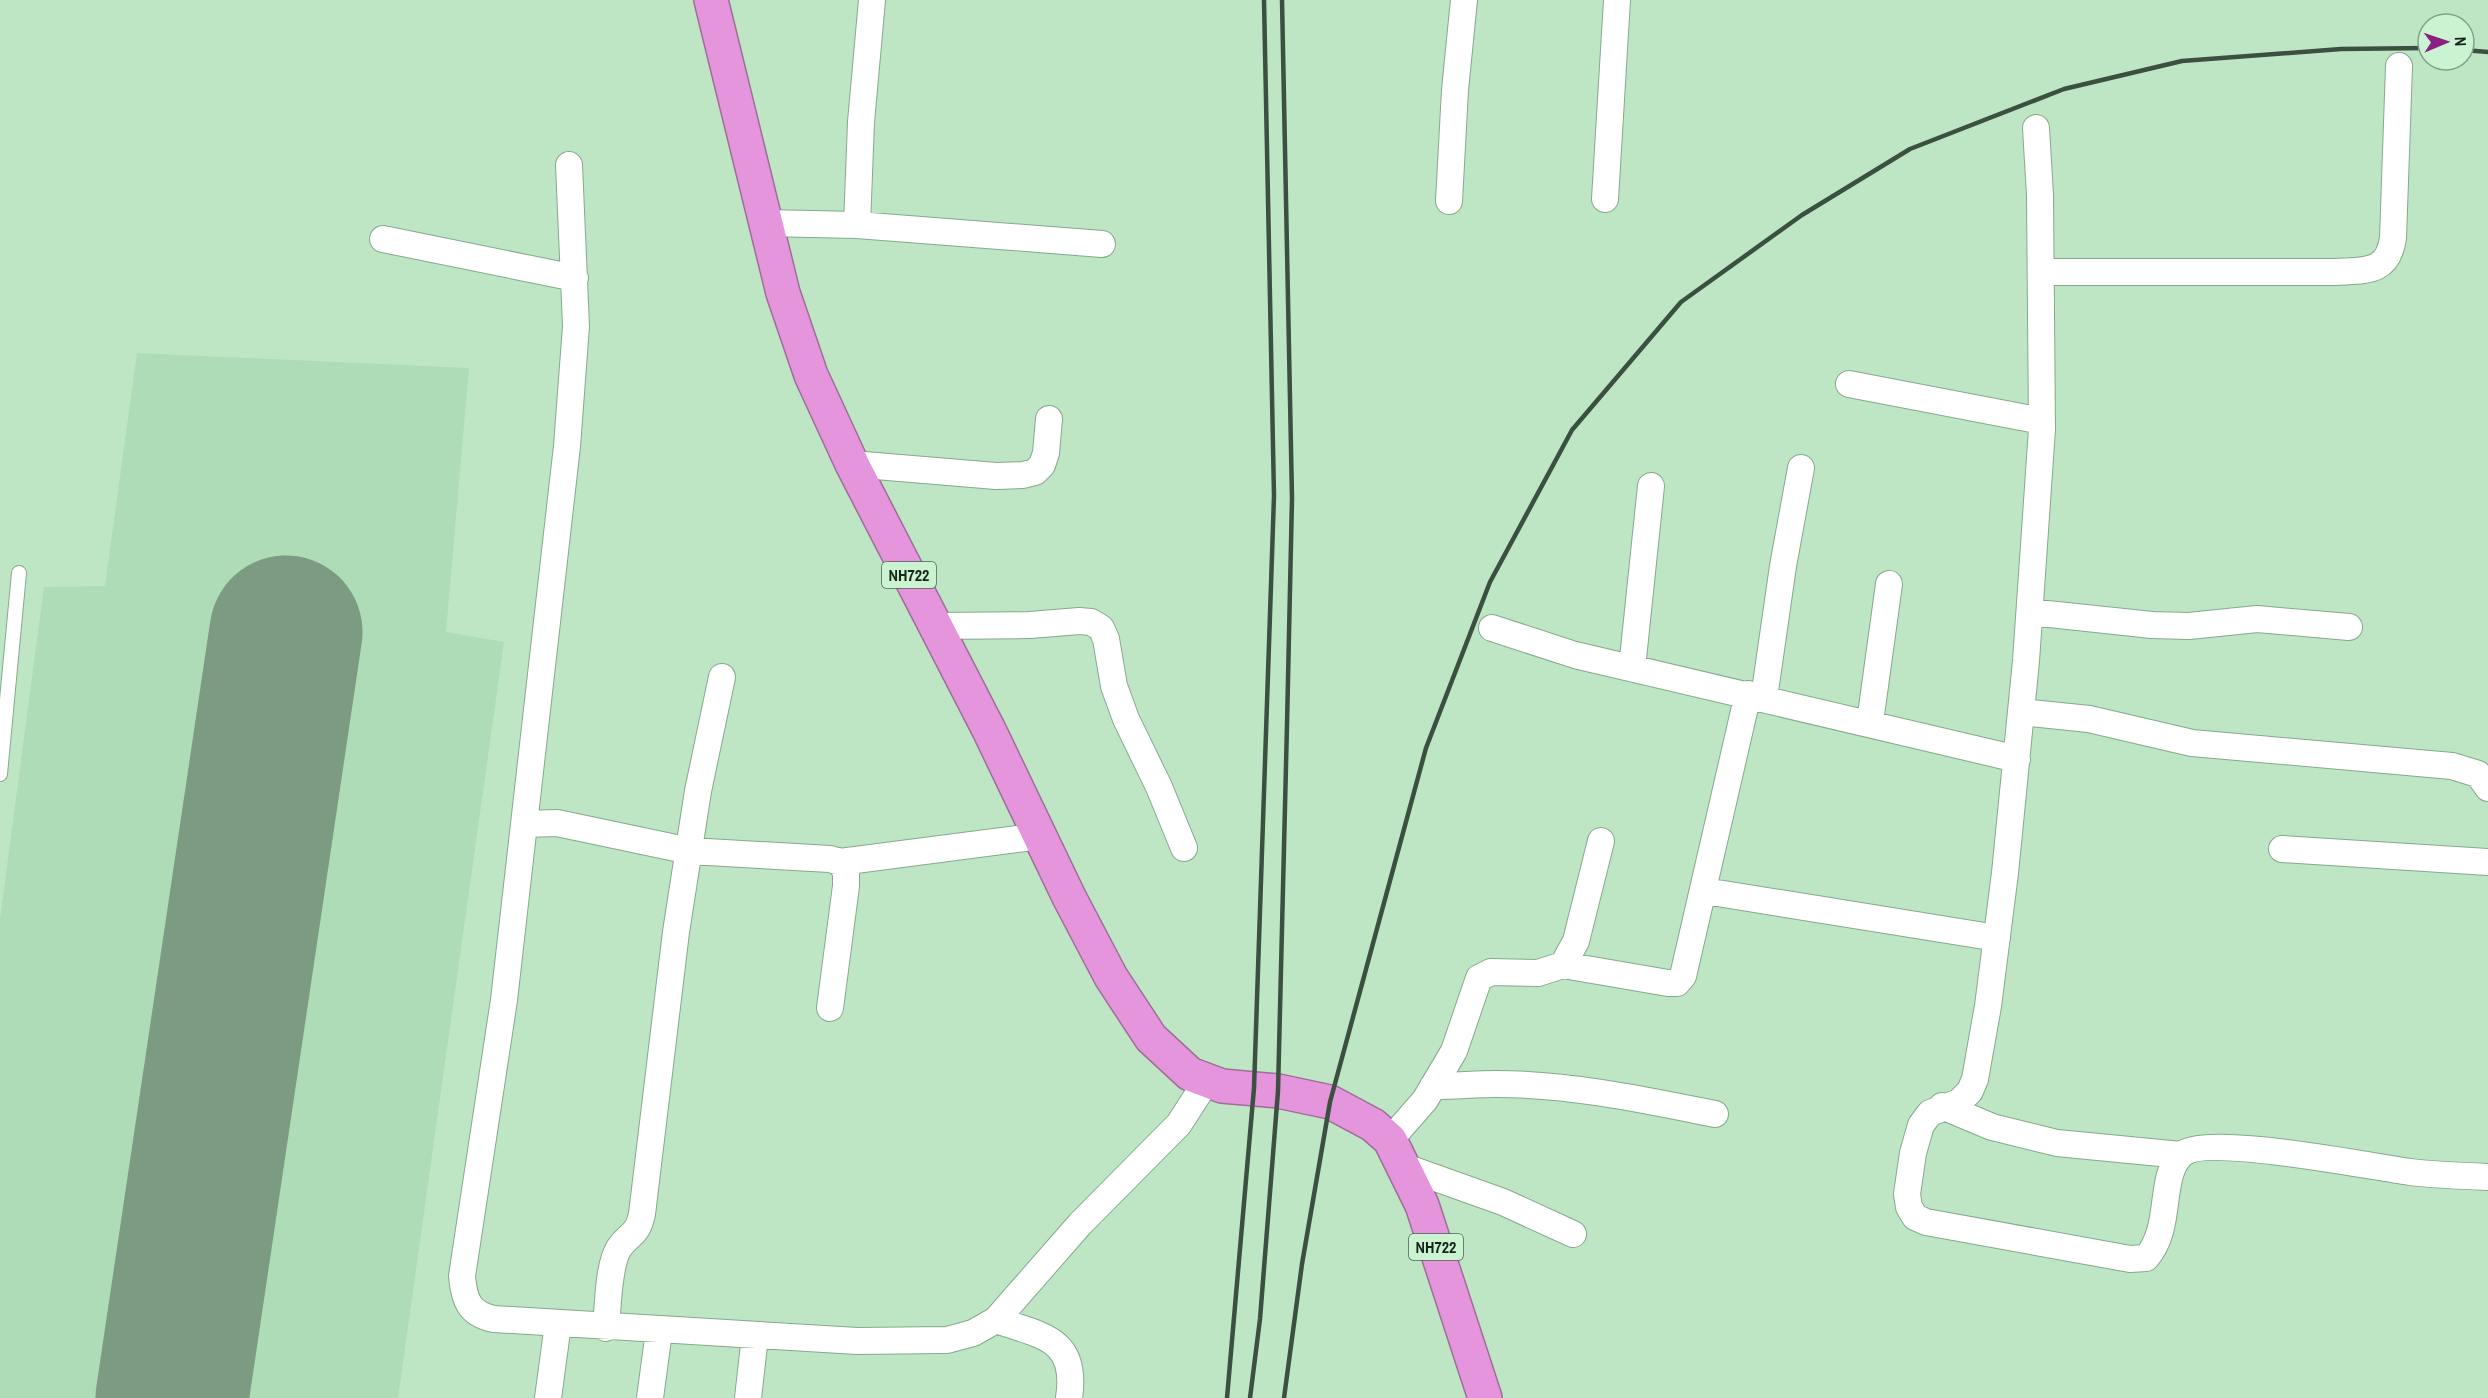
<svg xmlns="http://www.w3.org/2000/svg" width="2488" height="1398" font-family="'Archivo Narrow',sans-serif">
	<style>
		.built { fill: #addcb6 }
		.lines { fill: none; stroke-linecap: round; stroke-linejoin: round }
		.runway { stroke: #7c9b82; stroke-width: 153 }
		.lane-casing { stroke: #84aa8b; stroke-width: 16 }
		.street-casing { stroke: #84aa8b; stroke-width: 28 }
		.highway-casing { stroke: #9c6e98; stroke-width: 36 }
		.lane { stroke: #fff; stroke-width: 14 }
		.street { stroke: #fff; stroke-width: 26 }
		.highway { stroke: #e495dc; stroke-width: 33 }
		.rail { stroke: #3b5040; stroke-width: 4.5 }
		.labels { text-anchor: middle; stroke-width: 4.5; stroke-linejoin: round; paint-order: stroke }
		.shield { fill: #cbf3d2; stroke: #4d6452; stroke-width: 1.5 }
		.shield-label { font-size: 16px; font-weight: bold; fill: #17261b }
	</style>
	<rect width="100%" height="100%" fill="#bee6c5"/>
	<path class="built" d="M137,353L469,368L446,632L504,642L398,1398H0V919L44,587L105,586Z"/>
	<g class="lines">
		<path class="runway" d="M172,1398L286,632"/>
		<g class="lane-casing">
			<path id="lane" d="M0,774L19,573"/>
		</g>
		<g class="street-casing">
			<path id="street" d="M2036,128L2040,195L2042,429L2026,661L2005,873L1988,1006L1975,1079L1970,1091L1959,1102L1930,1113L1921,1125L1913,1153L1907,1194L1909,1207L1915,1217L1926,1222L2130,1259L2146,1258C2173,1228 2158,1180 2180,1156C2201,1132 2373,1167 2410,1172C2436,1175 2462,1176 2488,1177
				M569,165L576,326L567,446L504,1000L462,1276C464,1300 469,1314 494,1319L857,1341L947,1340L973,1333L996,1320L1080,1224L1179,1124L1206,1082
				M1605,199L1617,0
				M1449,201L1455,90L1464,0
				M766,223L857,225L1102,244
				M857,225L861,122L872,0
				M383,239L575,278
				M2041,272H2335C2365,270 2388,274 2393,238L2399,66
				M1849,384L2042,421
				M852,464L996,476L1023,475L1035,472L1042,465L1046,453L1049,419
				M2030,612L2152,625L2189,626L2257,619L2349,627
				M935,626L1030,625L1079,621L1091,622L1101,628L1106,639L1114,686L1126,719L1159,787L1184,848
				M1492,628L1575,655L2017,759
				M1632,668L1651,486
				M1764,698L1783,566L1801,468
				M2021,712L2089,719L2192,743L2452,766L2478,774L2488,788
				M1870,722L1889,584
				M524,824L557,823L690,851L830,859L840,862L846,872V886L830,1008
				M2282,849L2488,862
				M840,862L1041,836
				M1705,891L1997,938
				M1563,965L1668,983H1677L1683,976L1748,694
				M1433,1086C1455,1086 1476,1084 1497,1084C1570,1084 1645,1100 1715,1114
				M1942,1106L1992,1127L2057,1143L2181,1155
				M1390,1140L1425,1100L1454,1051L1479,978L1491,972L1538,973L1563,965L1576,941L1601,841
				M1405,1167L1503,1202L1573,1234
				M996,1320C1042,1336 1078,1338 1069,1398
				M606,1328C608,1308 608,1265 619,1248C629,1233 637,1237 642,1214L676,932L698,791L722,677
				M548,1398L558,1324
				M650,1398L659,1331
				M748,1398L755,1336"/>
		</g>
		<g class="highway-casing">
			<path id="highway" d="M711,0L783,293L811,375L852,464L989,730L1069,897L1111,977L1151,1038L1190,1074L1222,1086L1278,1091L1330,1102L1373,1125L1390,1140L1422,1205L1485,1398"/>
		</g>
		<use href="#lane" class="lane"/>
		<use href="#street" class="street"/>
		<use href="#highway" class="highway"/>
		<path class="rail" d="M2464,50L2488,52
			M1227,1398L1254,1088L1274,496L1264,0
			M1250,1398L1260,1319L1278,1091L1287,725L1292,498L1282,0
			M1284,1398L1302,1264L1330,1102L1426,748L1490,582L1572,430L1681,302L1802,215L1910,149L2064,89L2182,61L2341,49L2428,48"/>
	</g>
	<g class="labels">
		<g class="shield">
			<rect x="882" y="562" width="54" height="26" rx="4.5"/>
			<rect x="1409" y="1234" width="54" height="26" rx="4.5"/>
		</g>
		<g class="shield-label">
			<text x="909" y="581">NH722</text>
			<text x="1436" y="1253">NH722</text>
		</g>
	</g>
	<g transform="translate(2446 42) rotate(88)"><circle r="28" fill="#cbf3d2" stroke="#83a189" stroke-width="1.5"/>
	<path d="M0-4.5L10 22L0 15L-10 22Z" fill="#8a1f84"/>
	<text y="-9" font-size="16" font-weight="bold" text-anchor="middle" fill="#17261b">N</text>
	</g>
</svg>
